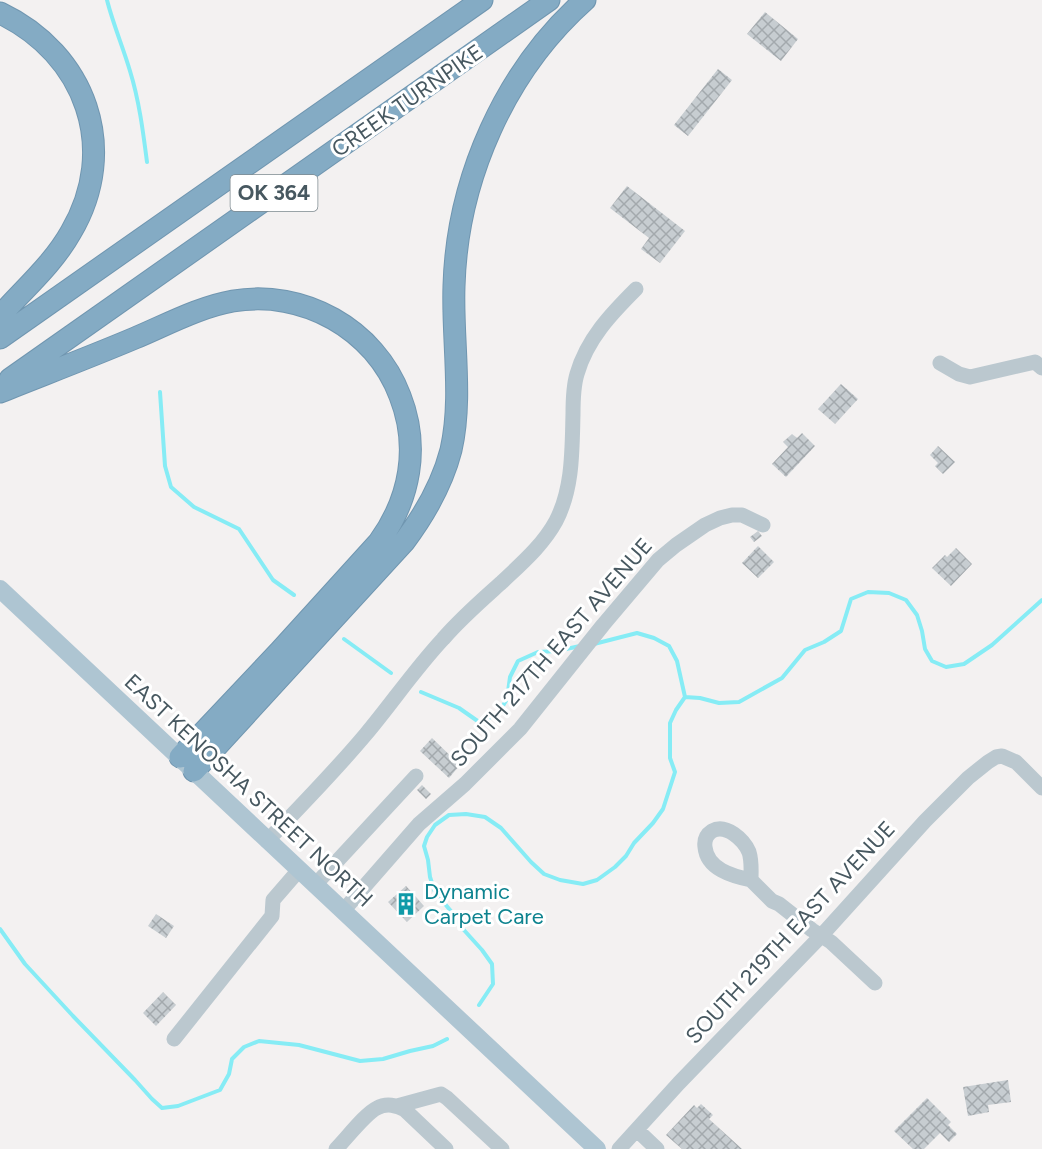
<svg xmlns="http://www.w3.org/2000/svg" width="1042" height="1149" font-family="Figtree,sans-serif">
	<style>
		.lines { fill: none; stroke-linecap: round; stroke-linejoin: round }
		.stream { stroke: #86ecf5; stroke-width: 4 }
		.building { fill: url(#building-cross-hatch) }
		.highway-casing { stroke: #7096b0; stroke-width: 23 }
		.minor { stroke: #bbc8cf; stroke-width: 15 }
		.major { stroke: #aec5d2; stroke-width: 18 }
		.highway { stroke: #84abc4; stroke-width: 21 }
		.labels { text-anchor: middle; stroke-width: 6; stroke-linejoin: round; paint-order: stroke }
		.shield { fill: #fff; stroke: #7e8a90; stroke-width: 1.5 }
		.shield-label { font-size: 21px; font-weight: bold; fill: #475860 }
		.street-label { font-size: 22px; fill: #475860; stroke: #fff }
		.culture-label { font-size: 22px; fill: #0d838f; stroke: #fff; text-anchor: start }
	</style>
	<defs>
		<pattern id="building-cross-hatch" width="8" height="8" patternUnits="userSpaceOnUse" patternTransform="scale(1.5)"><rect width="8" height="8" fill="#c7cdd1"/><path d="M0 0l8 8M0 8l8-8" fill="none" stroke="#a3a9ad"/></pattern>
	</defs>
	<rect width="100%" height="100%" fill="#f3f1f1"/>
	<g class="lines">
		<path class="stream" d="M107,0C113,24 123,47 130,71C139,100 143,131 147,162
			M160,392L165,466L171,487L194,507L239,529L273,580L294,595
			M344,639L391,673
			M421,692L459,708L479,722L498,714L507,699L510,677L518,661L538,652L557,651L580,646
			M685,697L700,698L719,703L739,702L782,678L805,650L824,642L841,631L851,599L868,592L889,593L906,600L917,615L922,631L925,649L932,661L946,667L964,664L992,645L1042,600
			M0,929L25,964L73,1016L135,1080L152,1099L162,1108L178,1106L220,1090L229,1074L232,1059L244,1047L259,1041L299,1045L360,1061L383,1059L410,1051L433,1046L447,1039
			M479,1005L493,984L492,964L482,950L463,929L450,910L435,892L430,877L428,860L424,846L427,837L435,825L449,815L466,814L485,817L501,828L531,862L544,874L560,880L583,884L597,880L615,867L626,856L634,843L653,823L663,809L675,772L670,758V723L676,710L685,697L677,661L669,646L654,638L637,633L594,644"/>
	</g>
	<path class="building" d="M765,12L798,39L781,61L747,34Z
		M718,69L732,80L688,136L674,125Z
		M627,186L685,231L660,263L641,249L649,238L610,208Z
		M841,384L858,399L835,424L818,409Z
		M802,433L815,446L786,477L772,464L788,447L783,442L792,434L797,438Z
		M938,446L955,462L943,474L935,466L938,463L930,455Z
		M758,531L762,536L754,542L750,537Z
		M758,546L774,562L758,578L742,563Z
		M956,548L972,564L951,586L932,568L945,555L947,557Z
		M432,738L460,765L449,778L420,751Z
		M422,785L431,794L426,799L417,790Z
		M406,886L424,906L407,922L388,902Z
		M156,914L174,926L166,938L148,926Z
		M163,992L176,1005L156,1026L143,1013Z
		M1008,1080L1011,1102L988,1105L989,1112L968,1116L963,1087Z
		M927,1098L951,1122L948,1125L957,1134L949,1142L940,1133L924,1149H913L894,1131Z
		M701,1104L713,1115L709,1119L742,1149H682L666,1135L694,1105L697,1108Z"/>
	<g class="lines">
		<g class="highway-casing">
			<path id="highway" d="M0,13C86,54 120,149 71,232C53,264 24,289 0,316
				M0,338L482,0
				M10,379L549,0
				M0,392C45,374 90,357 135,338C166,325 199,307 233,301C303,289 375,329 400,396C420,447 410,499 379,542L280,651L180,757
				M194,771L404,542C425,514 442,485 451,450C463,398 452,339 454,286C457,179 505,71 585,0"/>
		</g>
		<path class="minor" d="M940,363L959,374L970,377L1035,362L1042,368
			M267,841C301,806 335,771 366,734C392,703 415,669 443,639C461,618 482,600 502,582C522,563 543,545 556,521C573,488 572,450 573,414C573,401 573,387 577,374C587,339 611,314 636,289
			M751,880C732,876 707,869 705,847C704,840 706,835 712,831C726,823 744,840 749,852C752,861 751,871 751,880L772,901L779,904L812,930L831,942L875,983
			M315,885L416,776
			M343,911L419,824L465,784L520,729L603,625L658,560L676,545L705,525L720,518L732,515H742L763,525
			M174,1039L272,916L273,900L299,870
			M397,1106L441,1094L447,1098L502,1149
			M637,1130L657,1149
			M336,1149C346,1139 366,1113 377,1108C386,1103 397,1105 405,1110L446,1149
			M619,1149L679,1083L821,936L925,821L968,778L988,762L996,757L1002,756L1016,762L1042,788"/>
		<path class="major" d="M0,589L597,1149"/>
		<use href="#highway" class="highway"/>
	</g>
	<defs>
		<g id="building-bare" transform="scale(1.8)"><path d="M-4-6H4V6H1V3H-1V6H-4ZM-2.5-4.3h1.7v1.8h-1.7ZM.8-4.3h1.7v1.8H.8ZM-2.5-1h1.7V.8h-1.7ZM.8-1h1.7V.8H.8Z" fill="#0f9aa8" stroke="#fff" stroke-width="2.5" paint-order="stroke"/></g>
	</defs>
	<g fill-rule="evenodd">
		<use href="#building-bare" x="406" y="904"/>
	</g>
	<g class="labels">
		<rect class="shield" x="230.5" y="175" width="87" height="36" rx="4.5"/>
		<g class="shield-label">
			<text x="274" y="200">OK 364</text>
		</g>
		<g class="street-label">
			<text transform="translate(407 100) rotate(-35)" y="8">CREEK TURNPIKE</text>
			<text transform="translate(551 652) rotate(-49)" y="8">SOUTH 217TH EAST AVENUE</text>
			<text transform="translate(249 790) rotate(43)" y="8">EAST KENOSHA STREET NORTH</text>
			<text transform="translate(790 932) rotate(-47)" y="8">SOUTH 219TH EAST AVENUE</text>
		</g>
		<g class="culture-label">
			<text x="424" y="899">Dynamic<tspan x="424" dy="25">Carpet Care</tspan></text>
		</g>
	</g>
</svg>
